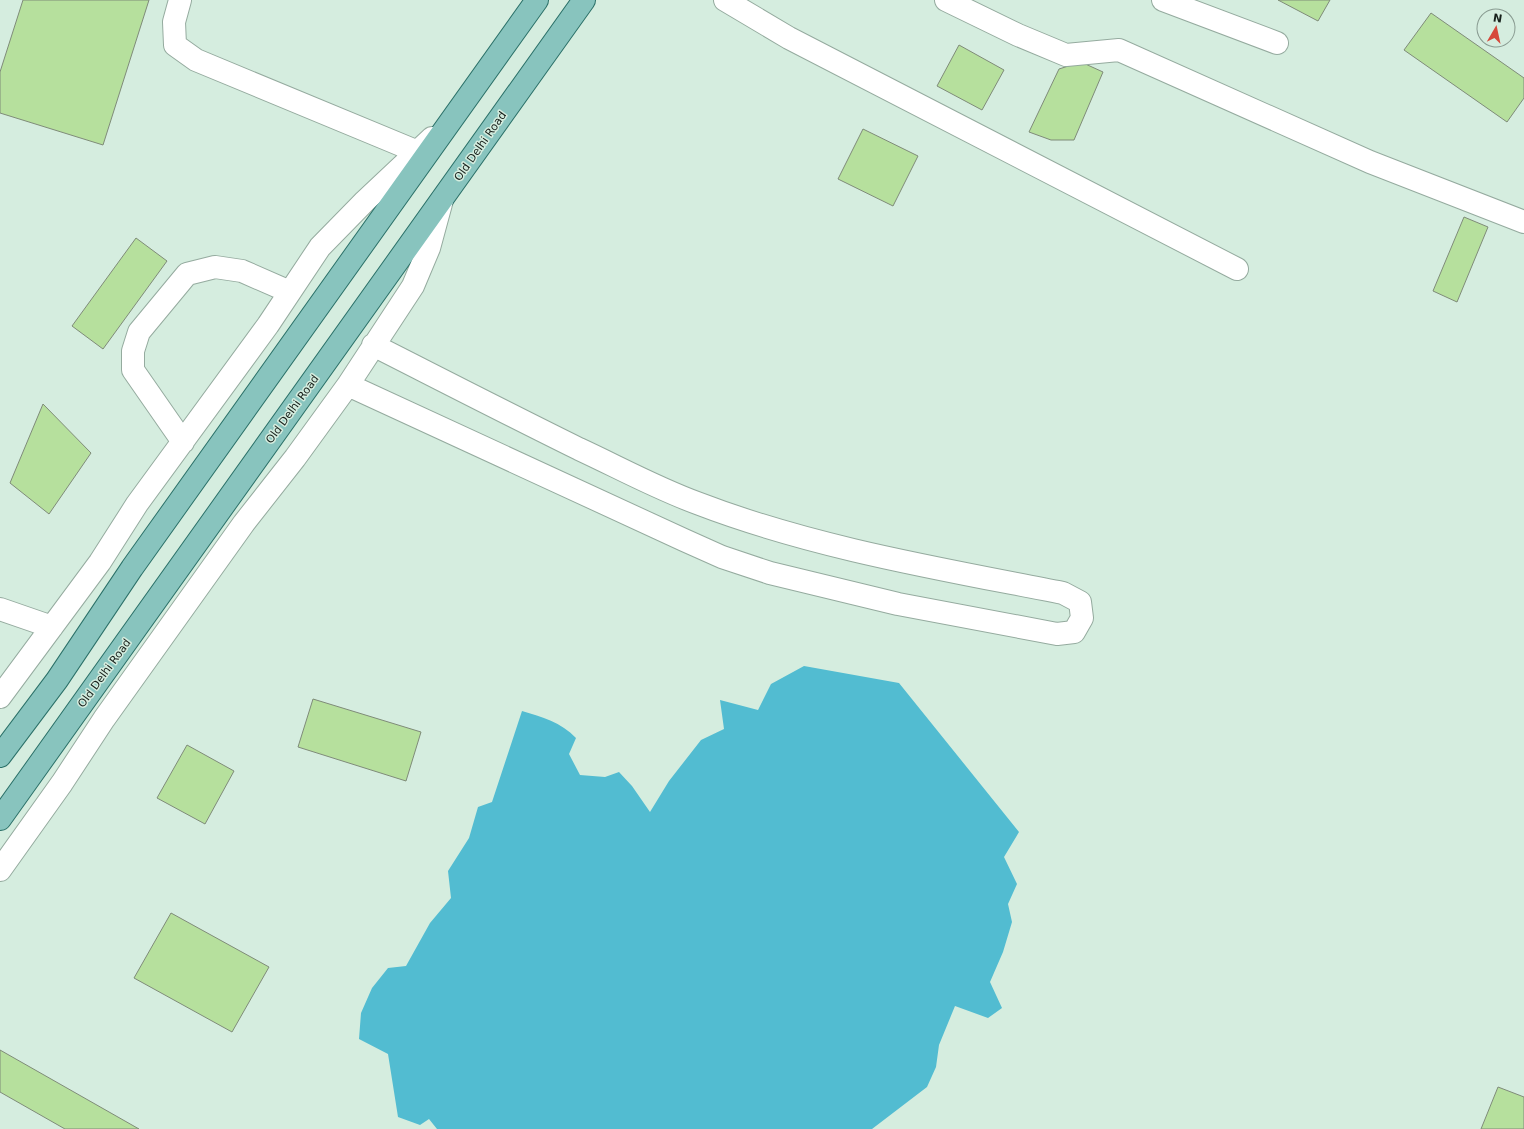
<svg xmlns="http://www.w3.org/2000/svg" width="1524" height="1129" font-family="'DejaVu Sans',sans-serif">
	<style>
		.water { fill: #52bcd1 }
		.building { fill: #b6e09d; stroke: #7f8b79 }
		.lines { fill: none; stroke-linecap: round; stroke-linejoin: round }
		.minor-casing { stroke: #95ab9f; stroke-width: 24 }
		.major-casing { stroke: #2c7169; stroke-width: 24 }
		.minor { stroke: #fff; stroke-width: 22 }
		.major { stroke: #88c4be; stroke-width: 22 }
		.labels { text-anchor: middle; stroke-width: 3; stroke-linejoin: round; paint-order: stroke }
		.street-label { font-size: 11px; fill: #17201b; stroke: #d5eddf }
	</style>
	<rect width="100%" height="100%" fill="#d5eddf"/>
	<path class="water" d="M804,666L899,683L1019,832L1004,857L1017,884L1008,904L1012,922L1003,952L990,982L1002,1008L988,1018L955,1006L939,1045L936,1067L927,1087L872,1129H437L429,1119L420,1125L398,1117L388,1054L359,1039L361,1013L372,988L388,968L406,966L430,923L451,898L448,871L469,838L478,807L492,802L522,711C542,717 561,722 576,738L569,754L580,775L605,777L619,772L632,786L650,812L669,781L701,740L724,729L720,700L758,710L771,684Z"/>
	<path class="building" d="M23,0H149L103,145L0,113V72Z
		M1278,0H1330L1318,21Z
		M1431,13L1524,78V98L1507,122L1404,50Z
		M959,45L1004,70L982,110L937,86Z
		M1081,62L1103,72L1074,140H1051L1029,132L1059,69Z
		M863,129L918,156L893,206L838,179Z
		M1464,217L1488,227L1457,302L1433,291Z
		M136,238L167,261L103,349L72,326Z
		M43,404L91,453L49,514L10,483Z
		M313,699L421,732L406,781L298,747Z
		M187,745L234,771L205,824L157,798Z
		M171,913L269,967L232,1032L134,978Z
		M0,1050L139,1129H65L0,1092Z
		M1498,1087L1524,1097V1129H1481Z"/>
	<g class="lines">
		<g class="minor-casing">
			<path id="minor" d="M180,0L174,22L175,45L196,60L418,152
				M725,0L789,38L1237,269
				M946,0L1018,35L1066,55L1119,50L1370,162L1524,222
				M1163,0L1277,43
				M348,385L684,540L722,557L770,573L898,604L1057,634L1074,632L1082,618L1080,602L1063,593C941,569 814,548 697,503C656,488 618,467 579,449C510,415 442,380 373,345
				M183,442L133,370V351L139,332L187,274L215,267L242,271L290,292
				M0,609L52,627
				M0,697L100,562L137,504L268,325L320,247L365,201L432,138
				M0,870L62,783L104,719L244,523L295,458L348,385L413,286L429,248L442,200"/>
		</g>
		<g class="major-casing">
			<path id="major" d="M0,756L57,680L132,568L537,0
				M0,819L584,0"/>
		</g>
		<use href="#minor" class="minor"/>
		<use href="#major" class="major"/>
	</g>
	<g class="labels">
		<g class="street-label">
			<text transform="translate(480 146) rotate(-55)" y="4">Old Delhi Road</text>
			<text transform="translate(292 409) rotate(-54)" y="4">Old Delhi Road</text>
			<text transform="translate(104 673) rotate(-54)" y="4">Old Delhi Road</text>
		</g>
	</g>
	<g transform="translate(1496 28) rotate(9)"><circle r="19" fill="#d5eddf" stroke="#899b91"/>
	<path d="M0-3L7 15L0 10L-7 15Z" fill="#d6483a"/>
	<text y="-6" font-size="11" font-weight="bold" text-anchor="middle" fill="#17201b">N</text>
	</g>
</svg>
